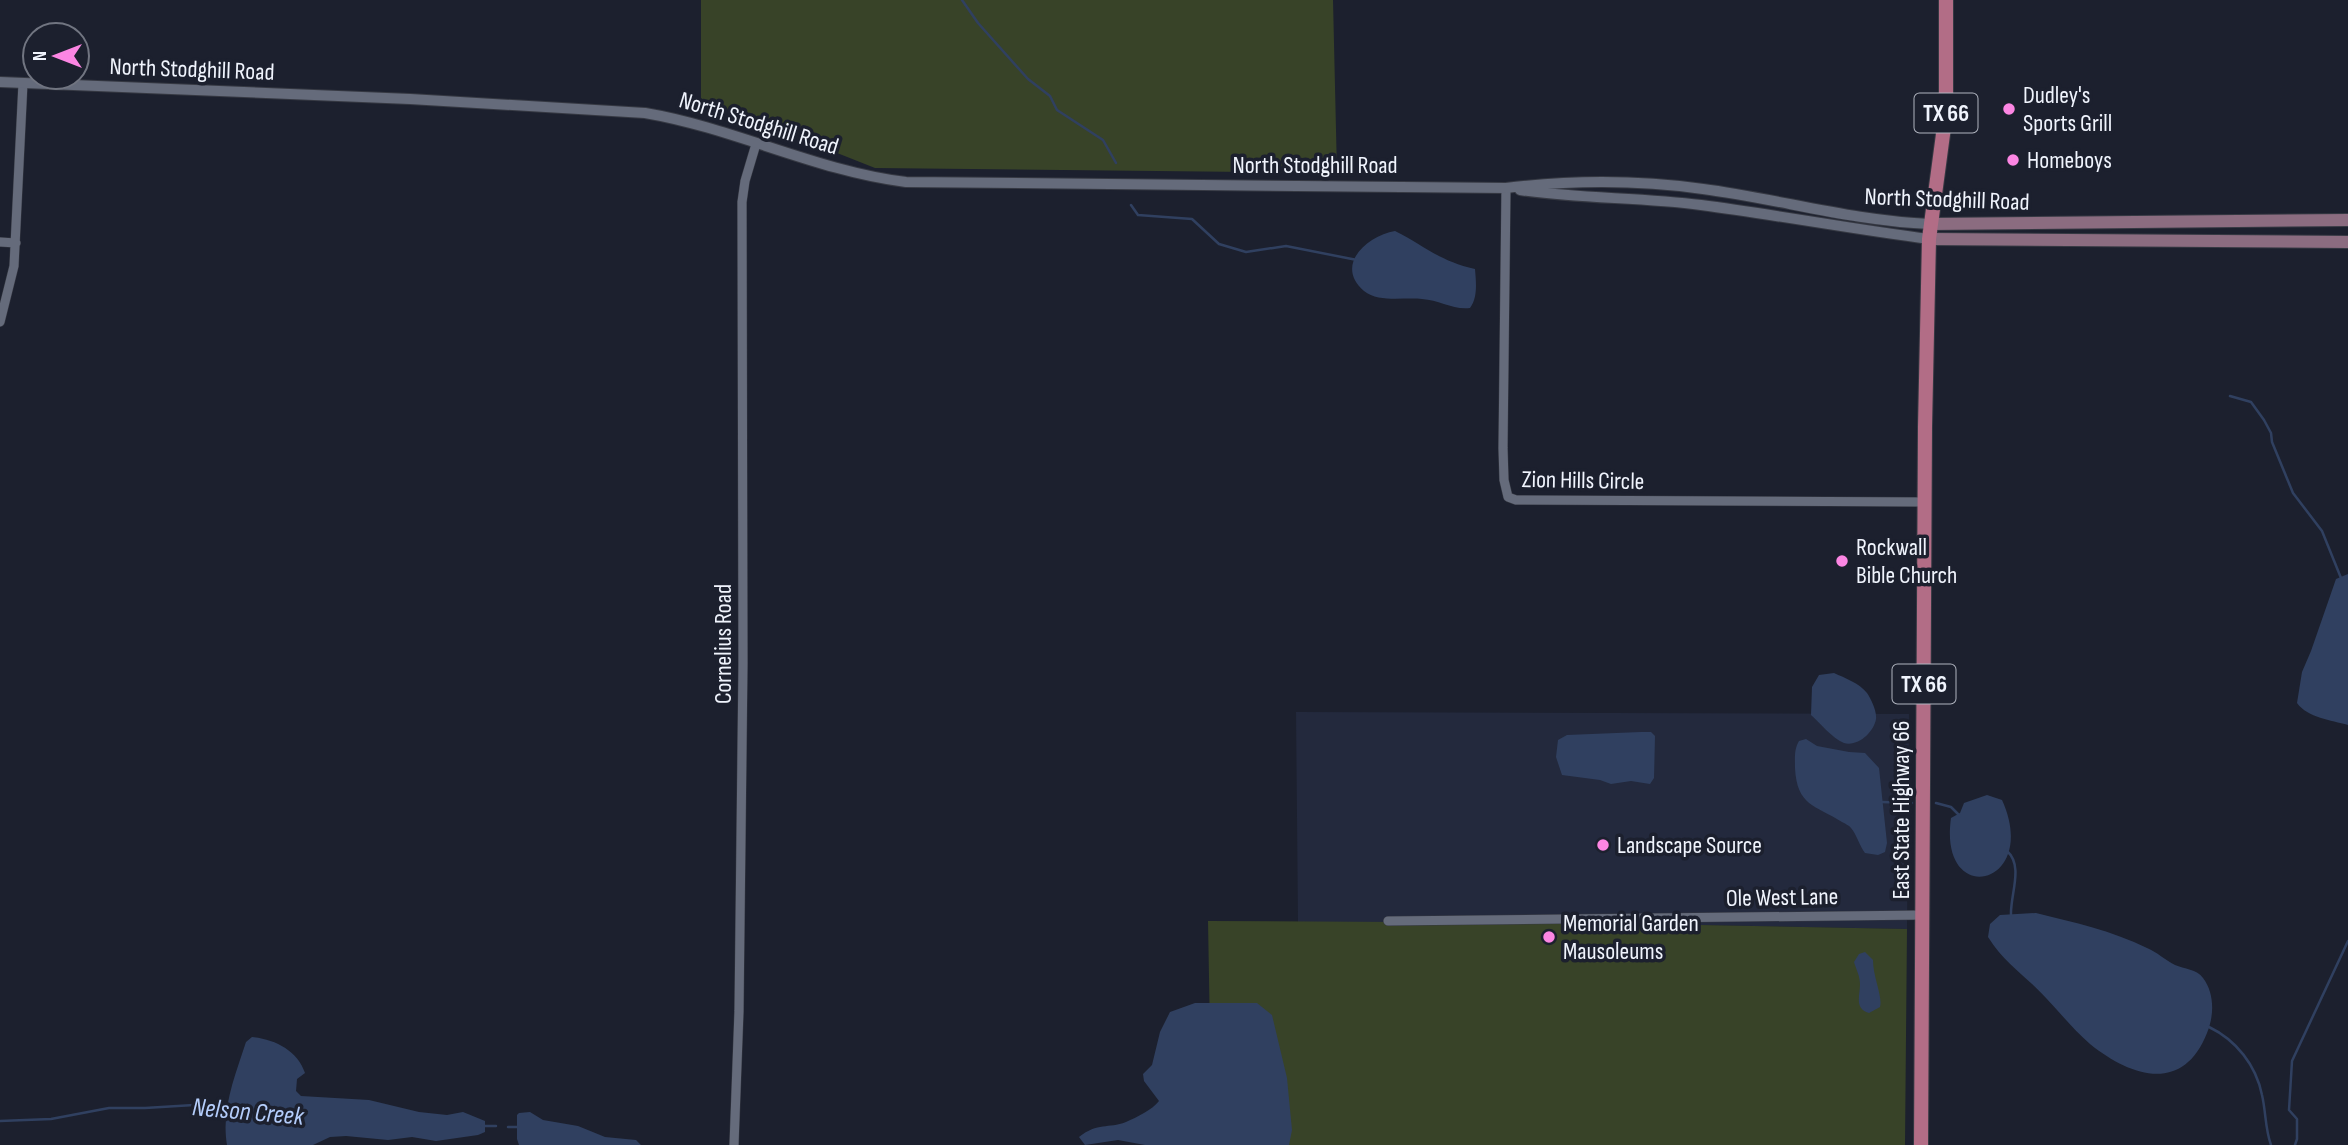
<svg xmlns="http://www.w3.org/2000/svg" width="2348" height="1145" font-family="'Sofia Sans Condensed',sans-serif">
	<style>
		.built { fill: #23293d }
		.green { fill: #384328 }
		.water { fill: #304060 }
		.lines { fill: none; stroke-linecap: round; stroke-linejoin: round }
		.stream { stroke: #304060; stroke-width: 2.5 }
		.minor-casing { stroke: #363943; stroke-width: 10 }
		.tertiary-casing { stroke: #363943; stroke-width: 12 }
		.secondary-casing { stroke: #363943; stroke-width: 14 }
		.primary-casing { stroke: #363943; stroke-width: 16 }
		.minor { stroke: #656b7b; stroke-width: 9 }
		.tertiary { stroke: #656b7b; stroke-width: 10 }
		.secondary { stroke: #8b6c80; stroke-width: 12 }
		.primary { stroke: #b26d86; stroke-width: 14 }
		.poi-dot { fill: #fc86e3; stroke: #1c202e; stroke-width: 2.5 }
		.labels { text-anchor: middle; stroke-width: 7; stroke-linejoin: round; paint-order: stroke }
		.shield { fill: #1c202e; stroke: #b0b4bf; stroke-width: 2 }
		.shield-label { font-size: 23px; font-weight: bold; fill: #f0f4fd }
		.street-label { font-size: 24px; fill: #f0f4fd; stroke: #1c202e }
		.poi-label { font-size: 24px; fill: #f0f4fd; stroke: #1c202e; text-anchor: start }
		.water-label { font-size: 26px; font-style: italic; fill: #b4cdfb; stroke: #1c202e }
	</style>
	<rect width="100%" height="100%" fill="#1c202e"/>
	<path class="built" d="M1296,712L1909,714L1907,929L1594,923L1298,922Z"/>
	<path class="green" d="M701,0H1333L1337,173L875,168L701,99Z
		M1208,921L1594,923L1907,929L1905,1145H1212Z"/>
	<path class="water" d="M1395,231C1425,246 1439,261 1475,269C1476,282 1478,297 1470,308C1453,310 1439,300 1422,299C1404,297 1379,303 1364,291C1334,265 1367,236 1395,231Z
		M2348,574V725C2331,720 2308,718 2297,703L2302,672L2311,651L2336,579Z
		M1834,673C1845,678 1859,683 1867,693C1871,699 1877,711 1876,719C1874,732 1858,747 1844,743C1832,738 1820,723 1811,715L1812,687L1819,675Z
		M1641,732H1651L1655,736L1654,778L1650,784L1631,781L1611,784L1600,780L1562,775L1556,757L1558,740L1567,735Z
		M1806,739L1817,746L1849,752L1865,753L1879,768L1887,843L1885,852L1878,855L1865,853C1859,845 1857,835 1851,828C1850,826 1844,823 1842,822C1815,805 1797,806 1795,768C1795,758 1794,749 1799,741Z
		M1987,795L2002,800C2041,886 1938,910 1951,818L1960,813L1964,803Z
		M2036,913C2073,922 2113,931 2147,948C2157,952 2165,960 2175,965C2184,969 2197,969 2203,978C2215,994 2214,1016 2207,1033C2183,1094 2131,1077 2090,1044C2074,1030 2061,1014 2046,998C2025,975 2005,964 1988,937L1990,924L2000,915Z
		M1865,952L1873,960C1873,977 1883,997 1880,1007L1869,1013C1854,1008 1860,996 1860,984C1860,976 1856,969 1854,962L1859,954Z
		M1195,1003H1257L1272,1015L1287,1078L1292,1130L1289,1145H1145L1118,1140L1085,1145L1079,1137C1098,1122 1108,1129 1126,1122C1137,1117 1152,1110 1159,1101L1144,1081L1143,1074L1152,1065L1160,1032L1170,1012Z
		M252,1037C275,1039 298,1051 305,1073L297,1079L296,1091L301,1096L369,1100L419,1112L447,1115L463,1112L485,1121V1132L478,1135L436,1141L412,1137L388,1140L346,1136L330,1137L313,1145H227C221,1109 235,1076 246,1042Z
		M530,1112L543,1120L578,1126L605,1137L636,1140L641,1145H519L517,1139V1115L519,1113Z"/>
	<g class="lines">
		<path class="stream" d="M962,0L978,23L1028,79L1050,96L1057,110L1103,140L1116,163
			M1131,205L1138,215L1192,219L1219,244L1246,252L1286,246L1357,260
			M2230,396L2251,402L2264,420L2271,433L2272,442L2293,493L2322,531L2341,578
			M1882,802L1912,803
			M1936,803L1951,807L1960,816
			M2007,851C2024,866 2010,895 2011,915
			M2209,1027C2236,1040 2256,1065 2262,1095C2266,1112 2265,1129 2271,1145
			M0,1121L51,1119L109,1108H145L194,1105L228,1110
			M482,1126H496
			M508,1127H518
			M2295,1145L2297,1139V1119L2289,1110L2292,1061L2348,941"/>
		<g class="minor-casing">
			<path id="minor" d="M1506,188L1503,448L1504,480L1508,497L1516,500L1924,502
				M0,242L16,243
				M0,322L14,266L23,83
				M1388,921L1923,915
				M734,1145L739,1011L743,663L742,202L745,181L756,144"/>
		</g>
		<g class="tertiary-casing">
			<path id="tertiary" d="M0,82L410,99L645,113C734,128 816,171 906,182L1506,188C1572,180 1638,180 1703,189C1779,199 1853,221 1930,224
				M1520,190C1580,199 1640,197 1701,205C1777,215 1852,229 1929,239"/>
		</g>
		<g class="secondary-casing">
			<path id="secondary" d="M1930,224L2348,220
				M1929,239L2348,242"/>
		</g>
		<g class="primary-casing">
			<path id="primary" d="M1921,1145L1925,427L1929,239L1946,112V0"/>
		</g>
		<use href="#minor" class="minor"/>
		<use href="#tertiary" class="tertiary"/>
		<use href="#secondary" class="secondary"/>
		<use href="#primary" class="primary"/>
	</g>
	<g class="poi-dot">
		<circle cx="2009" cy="109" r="7"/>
		<circle cx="2013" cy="160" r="7"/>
		<circle cx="1842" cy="561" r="7"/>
		<circle cx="1603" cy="845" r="7"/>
		<circle cx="1549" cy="937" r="7"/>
	</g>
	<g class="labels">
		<g class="shield">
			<rect x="1914.5" y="93.5" width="63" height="39" rx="5"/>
			<rect x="1892.5" y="664.5" width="63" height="39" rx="5"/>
		</g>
		<g class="shield-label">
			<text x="1946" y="121">TX 66</text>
			<text x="1924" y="692">TX 66</text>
		</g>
		<g class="street-label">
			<text transform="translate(192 69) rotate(2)" y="8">North Stodghill Road</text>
			<text transform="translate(759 123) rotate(17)" y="8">North Stodghill Road</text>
			<text x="1315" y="173">North Stodghill Road</text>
			<text transform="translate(1947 199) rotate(2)" y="8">North Stodghill Road</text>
			<text transform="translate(1583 480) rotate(1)" y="8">Zion Hills Circle</text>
			<text transform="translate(723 644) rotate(-90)" y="8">Cornelius Road</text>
			<text transform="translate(1901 810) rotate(-90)" y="8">East State Highway 66</text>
			<text transform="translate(1782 897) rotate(-1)" y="8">Ole West Lane</text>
		</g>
		<g class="poi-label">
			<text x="2023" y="103">Dudley's<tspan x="2023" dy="28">Sports Grill</tspan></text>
			<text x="2027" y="168">Homeboys</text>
			<text x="1856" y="555">Rockwall<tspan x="1856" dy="28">Bible Church</tspan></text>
			<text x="1617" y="853">Landscape Source</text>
			<text x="1563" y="931">Memorial Garden<tspan x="1563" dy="28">Mausoleums</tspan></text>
		</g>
		<g class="water-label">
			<text transform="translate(248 1111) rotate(5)" y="9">Nelson Creek</text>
		</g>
	</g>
	<g transform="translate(56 56) rotate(270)"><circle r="33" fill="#1c202e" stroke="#717581" stroke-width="2"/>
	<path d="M0-5L12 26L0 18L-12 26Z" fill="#fc86e3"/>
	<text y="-10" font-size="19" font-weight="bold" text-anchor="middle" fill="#f0f4fd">N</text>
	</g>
</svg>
